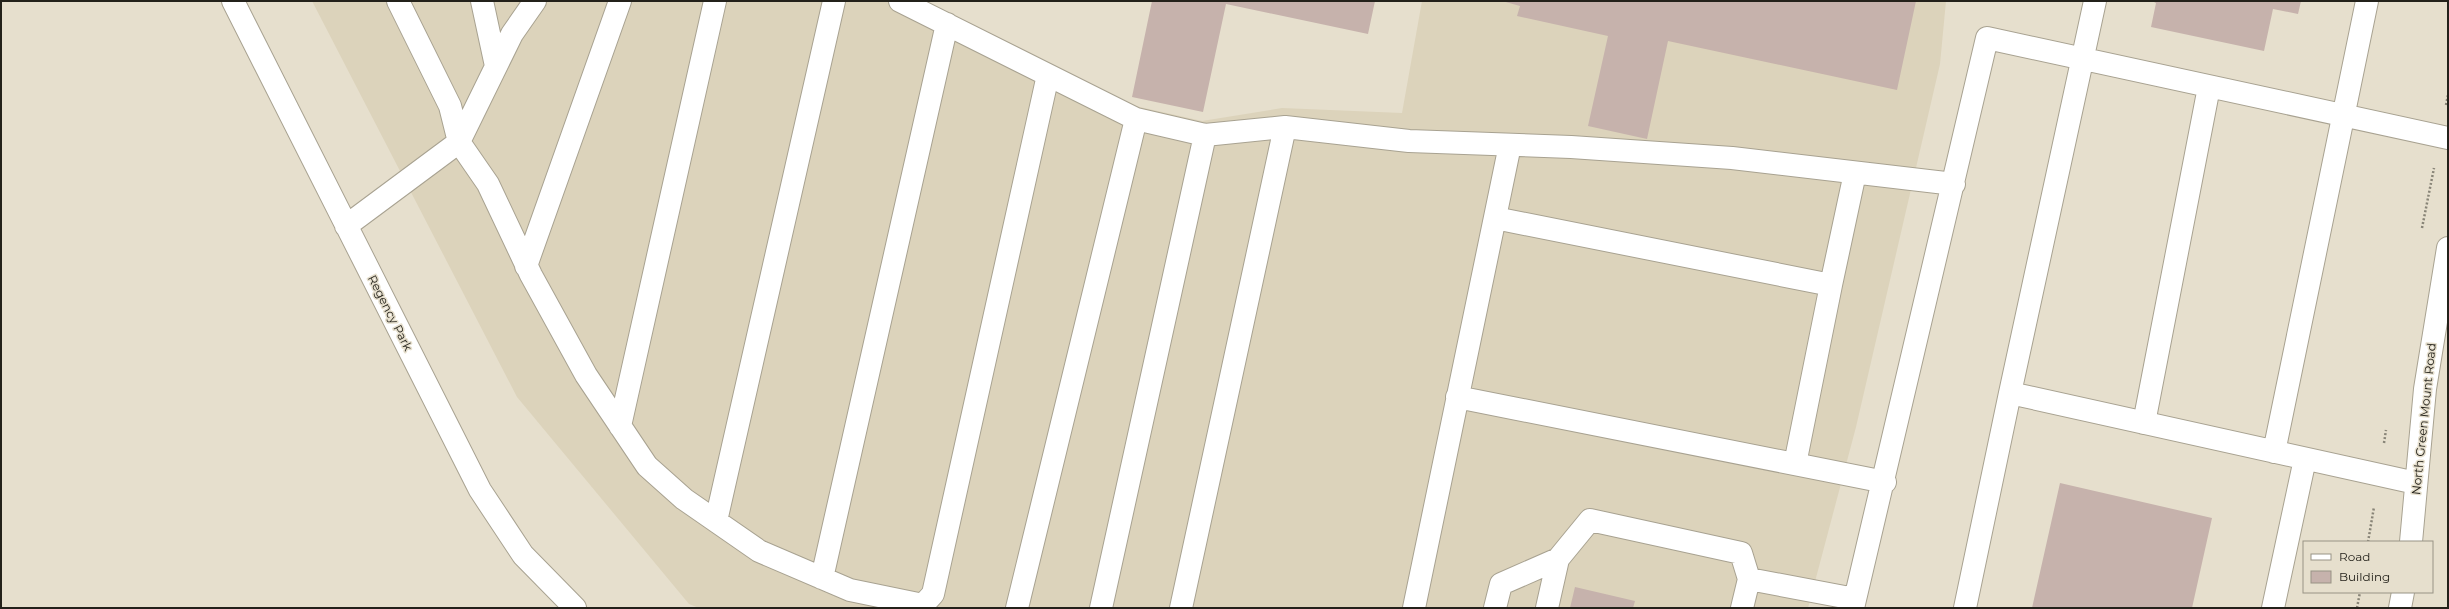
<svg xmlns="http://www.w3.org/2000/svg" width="2449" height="609" font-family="Montserrat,sans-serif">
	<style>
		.built { fill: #dcd3bb }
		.building { fill: #c6b2ac }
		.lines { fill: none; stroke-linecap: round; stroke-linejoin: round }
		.minor-casing { stroke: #a8a291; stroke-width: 24 }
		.path { stroke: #888477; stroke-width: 2.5; stroke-dasharray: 2 2; stroke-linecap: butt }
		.minor { stroke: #fff; stroke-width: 22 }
		.labels { text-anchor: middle; stroke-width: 3; stroke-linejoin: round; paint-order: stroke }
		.street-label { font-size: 12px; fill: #23211a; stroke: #e6dfcd }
	</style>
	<rect width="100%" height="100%" fill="#e6dfcd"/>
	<path class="built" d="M312,1H919L1131,105L1202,121L1282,108L1402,113L1422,1H1946L1940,64L1856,427L1808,608H699L689,604L517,397Z"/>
	<path class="building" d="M1152,1H1375L1368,34L1226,4L1203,112L1132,97Z
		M1502,1H1916L1897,90L1668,41L1647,139L1588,126L1608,36L1517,16L1520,6Z
		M2152,1H2301L2298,14L2273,9L2264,51L2151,27L2156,3Z
		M2060,483L2212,518L2192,608H2032Z
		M1575,587L1635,601L1633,608H1570Z"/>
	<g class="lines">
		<g class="minor-casing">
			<path id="minor" d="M233,1L480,490L523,555L575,608
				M482,1L496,66
				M535,1L512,34L459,142L488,184L531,275L586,375L647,466L684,499L759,551L850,590L923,605L933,594L1048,75
				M900,1L1136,119L1205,135L1285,127L1409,141L1571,147L1732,158L1954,184
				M2095,1L2010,393L2416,483
				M1495,218L1831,285L1795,464
				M346,226L459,142L450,106L398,1
				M526,266L620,1
				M1831,285L1855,173
				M1457,397L1885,482
				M2144,423L2209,87
				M620,426L715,1
				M2274,452L2367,1
				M716,521L834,1
				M2411,542L2425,389L2448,248
				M822,578L947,24
				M1749,579L1855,599
				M1017,608L1136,119
				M1101,608L1205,135
				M1181,608L1285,127
				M1414,608L1510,145
				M1495,608L1501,584L1558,559
				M1547,608L1558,559L1590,520L1741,553L1749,579L1742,608
				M1853,608L1987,38L2448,138
				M1965,608L2010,393
				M2273,608L2305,459
				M2400,608L2403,592"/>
		</g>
		<path class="path" d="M2446,105L2448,95
			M2422,228L2434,168
			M2384,443L2386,430
			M2368,542L2374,507
			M2357,608L2360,592"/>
		<use href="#minor" class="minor"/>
	</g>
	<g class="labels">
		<g class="street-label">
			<text transform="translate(390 313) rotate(63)" y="4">Regency Park</text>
			<text transform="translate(2424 419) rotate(-84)" y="4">North Green Mount Road</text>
		</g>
	</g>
	<rect width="2449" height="609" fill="none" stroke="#23211a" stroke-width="4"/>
	<rect x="2303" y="541" width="130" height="52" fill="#e6dfcd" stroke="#989385"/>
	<rect x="2311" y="554" width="20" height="6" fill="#ffffff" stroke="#989385"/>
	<text x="2339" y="561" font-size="12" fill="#23211a">Road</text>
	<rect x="2311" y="571" width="20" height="12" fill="#c6b2ac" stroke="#989385"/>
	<text x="2339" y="581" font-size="12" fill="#23211a">Building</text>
</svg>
